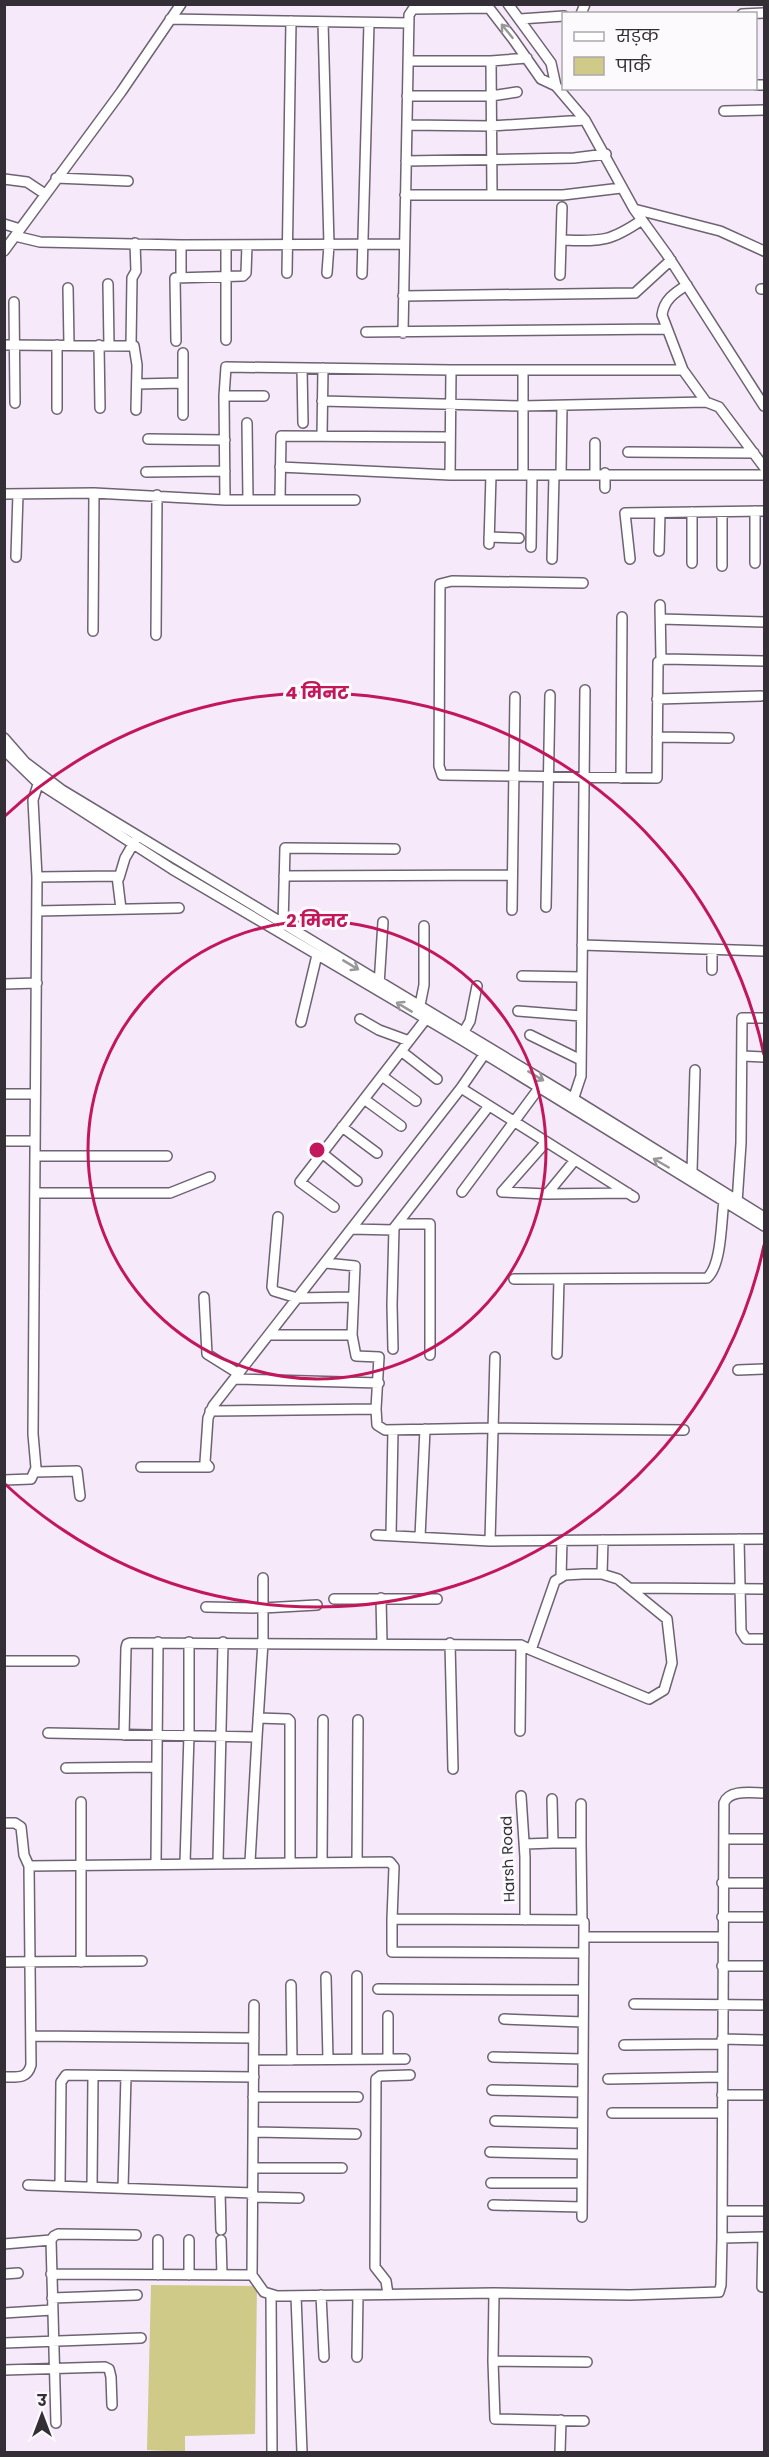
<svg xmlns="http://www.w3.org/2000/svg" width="769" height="2457" font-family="Poppins,'Noto Sans Devanagari',sans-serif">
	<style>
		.green { fill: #cfca88 }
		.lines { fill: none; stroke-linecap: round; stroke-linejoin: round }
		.minor-casing { stroke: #6e6372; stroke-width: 12 }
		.minor { stroke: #fff; stroke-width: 9 }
		.oneway { stroke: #9a979a }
		.ring { fill: none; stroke: #c2185b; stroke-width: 3 }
		.labels { text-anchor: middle; stroke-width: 6; stroke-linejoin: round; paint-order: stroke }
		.street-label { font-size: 15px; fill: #342f36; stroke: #fcfafd }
		.centre { fill: #c2185b; stroke: #fcfafd; stroke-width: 3 }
		.ring-label { font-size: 18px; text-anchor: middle; font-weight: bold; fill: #c2185b; stroke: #fcfafd; stroke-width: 6; stroke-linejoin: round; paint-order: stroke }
	</style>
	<rect width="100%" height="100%" fill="#f5e9fa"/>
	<path class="green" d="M151,2285L257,2286L255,2434L185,2436V2452L147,2450Z"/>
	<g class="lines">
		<g class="minor-casing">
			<path id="minor" d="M486,4L513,39L541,79L556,86L585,120L634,209L668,256L764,406
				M508,4L551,63L556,86
				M581,14L585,4
				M742,14L764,13
				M170,19L409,23
				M520,19L564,16
				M323,22L329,245L327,273
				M408,61H491L527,58
				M491,61L492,195
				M756,85H764
				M407,96H491L517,92
				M724,111L764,110
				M407,125L491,126L585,120
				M406,161L574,158L606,154
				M56,178L128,181
				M4,179L27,182L45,194
				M405,195H563L621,188
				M634,209L720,231L764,251
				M4,224L20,229
				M15,236L40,242L181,245L404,244
				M561,240C601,241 608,243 642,220
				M181,245V276
				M226,245V340
				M4,251L121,92L181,4
				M287,273L291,21
				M362,274L369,23
				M560,275L562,207
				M108,284L109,346
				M687,285C674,293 664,300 662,315L683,370L706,402L719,407L764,467
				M68,288L69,345
				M761,289H764
				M403,296L635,293L671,260
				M14,302L15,403
				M366,332L666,329
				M403,333L409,15L413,9L488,8
				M176,341L175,278L243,276L246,273L247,245
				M4,345L134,346L137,365L136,410
				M57,345V409
				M99,345L100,408
				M131,345L132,278L136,271L135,243
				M183,353V415
				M302,368L303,423
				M523,370V475
				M137,384L183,383
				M224,396H264
				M322,401L522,406L706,402
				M247,423L248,500
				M322,436L323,368
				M148,439L225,440
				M628,452L754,453
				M280,467L450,475H764
				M146,472L225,471
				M595,474V443
				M450,475L451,370
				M561,475L562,406
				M605,488V473
				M4,494L94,493L225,500H355
				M280,499L281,436L449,437
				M225,500L224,396L226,367L451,370H683
				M755,511V563
				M489,537L519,538
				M489,544L491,475
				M531,547L532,475
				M659,551L660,513
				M16,557L18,494
				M552,559L554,475
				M630,559L625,513L764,511
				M692,563V512
				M722,566V512
				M583,583L452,581L440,584L439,766L442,775L657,778L658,662L664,659L764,661
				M660,605L661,660
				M661,619L764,622
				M93,631L94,493
				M156,635L157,495
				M657,699L761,696
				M657,737L729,738
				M4,738L25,762L62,790L574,1099L764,1217
				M4,750L37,782L172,869L462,1040L764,1226
				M621,778L622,617
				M284,876L512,875
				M37,877L117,876L121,909
				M119,878L125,858L136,839
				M546,907L550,695
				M512,910L515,697
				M37,911L179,908
				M283,925L285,848L395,849
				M582,945L764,951
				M712,970V950
				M522,976L582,977
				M4,984L37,983
				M379,985L383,922
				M420,1005L424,985V926
				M518,1011L581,1016
				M360,1019L379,1030L409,1041
				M301,1022L317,955
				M462,1035L470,1021L477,986
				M530,1035L581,1060
				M401,1051L437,1079
				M743,1056L764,1057
				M382,1076L416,1101
				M461,1088L634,1197
				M4,1094H35
				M364,1099L401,1126
				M572,1103L581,1076L585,690
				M342,1127L377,1153
				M4,1141H34
				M322,1153L357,1181
				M35,1156H167
				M692,1171L695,1070
				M462,1192L539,1088
				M502,1192L547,1194L628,1193
				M502,1192L546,1142
				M35,1193H170L210,1177
				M547,1194L575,1160
				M737,1203L741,1143L742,1018H764
				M334,1207L300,1182L429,1015
				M278,1217L272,1287L274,1291L297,1298L353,1297
				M398,1224H430V1355
				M352,1229L394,1230
				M326,1263L355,1266L352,1335
				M514,1279L707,1278C722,1265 721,1221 724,1201
				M204,1297L207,1354L239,1374
				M393,1349L392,1305L394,1228L489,1106
				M557,1354L559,1279
				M738,1370L764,1369
				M235,1379L379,1383
				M376,1409L377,1425L385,1430L493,1428L684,1430
				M210,1411L376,1409L379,1357L356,1356L352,1335H269
				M141,1467H209L205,1462L208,1418L213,1406L461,1088L488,1049
				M35,1472L77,1471L80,1496
				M4,1480L31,1479L36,1468L33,1434L37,877L33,800L40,778
				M376,1535L490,1541L764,1539
				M391,1536L393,1430
				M420,1537L425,1429
				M739,1539L741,1631L746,1639H764
				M490,1541L495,1357
				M602,1574L603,1540
				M561,1577L562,1540
				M630,1588L764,1589
				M381,1598L382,1644
				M334,1599H437
				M206,1607L263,1608L317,1605
				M450,1643L453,1769
				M4,1661H74
				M258,1718L288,1719L290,1721V1862
				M520,1731L521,1645
				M48,1733L257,1737L250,1862
				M124,1735L126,1648L127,1644L130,1643L521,1645L531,1650L649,1699L664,1690L672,1663L667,1619L618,1579L602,1574H583L565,1575L555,1581L531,1650
				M257,1737L263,1642V1578
				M66,1768L156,1767
				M521,1796L525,1857V1920
				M581,1804V1843
				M4,1823H15L21,1827L24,1855L29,1866
				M724,1839H764
				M553,1843H581L582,1921
				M525,1844L553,1843L552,1799
				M218,1862L223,1642
				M322,1862L323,1720
				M357,1862L358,1720
				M156,1863L158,1642
				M185,1863L189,1735V1642
				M722,1883H764
				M722,1917H764
				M392,1919V1952L584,1953
				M584,1937H722
				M4,1962L142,1961
				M81,1962V1802
				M722,1966H764
				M357,1976V2059
				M326,1977L328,2059
				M291,1985L292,2060
				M378,1989L583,1990
				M634,2004L764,2005
				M504,2019L583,2022
				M31,2036L254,2038
				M722,2039L764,2040
				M624,2045L722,2044
				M493,2057L583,2059
				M388,2059V2016
				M254,2060L405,2059
				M4,2077C18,2077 27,2079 31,2065L29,1866L390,1862L394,1867L392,1919L581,1920L584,1922L582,2217
				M608,2079L722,2077
				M492,2090L583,2092
				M722,2095H764
				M253,2097H358
				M612,2113H722
				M495,2121L582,2123
				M253,2132L356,2134
				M490,2152L582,2154
				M253,2168H342
				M491,2183H582
				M28,2185L253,2193
				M60,2186L61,2082L66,2075L254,2077
				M92,2187L93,2076
				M123,2188L126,2076
				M220,2192L221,2230
				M252,2197L299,2198
				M493,2205L582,2207
				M722,2211H764
				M722,2238L763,2237L762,2287
				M189,2240V2275
				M221,2240L222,2275
				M4,2244L51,2240
				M4,2274L18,2273
				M51,2274L252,2275L264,2292L277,2296L494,2293L630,2295L719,2292L721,2285L722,2238L724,1803C729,1789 752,1793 764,1793
				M158,2275V2240
				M252,2275L254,2005
				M494,2293L493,2361L587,2362
				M388,2294L386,2281L375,2267L376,2079L380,2076L410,2075
				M271,2295L272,2452
				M321,2295L324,2357
				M296,2296L302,2452
				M52,2298L137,2295
				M4,2313L52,2310
				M4,2343L141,2338
				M357,2357L358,2295
				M493,2361L495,2419L584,2421
				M4,2370L105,2367L109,2369L111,2377L112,2405
				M56,2423L51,2240L54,2236L58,2234L136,2235
				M560,2452L561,2420"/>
		</g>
		<use href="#minor" class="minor"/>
	</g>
	<defs><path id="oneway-shaft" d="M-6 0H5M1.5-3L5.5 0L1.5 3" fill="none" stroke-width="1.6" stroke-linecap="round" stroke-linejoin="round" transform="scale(1.5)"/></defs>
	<g class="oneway">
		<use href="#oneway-shaft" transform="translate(507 31) rotate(-129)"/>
		<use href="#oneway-shaft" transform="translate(351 965) rotate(31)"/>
		<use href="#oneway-shaft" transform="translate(404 1007) rotate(-149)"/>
		<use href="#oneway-shaft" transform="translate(536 1076) rotate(31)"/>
		<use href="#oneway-shaft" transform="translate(661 1163) rotate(-150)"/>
	</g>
	<g class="ring">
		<circle cx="317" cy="1150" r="229"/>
		<path d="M764 1245A457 457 0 0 1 5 1484M5 816A457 457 0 0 1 764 1055"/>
	</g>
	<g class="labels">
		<g class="street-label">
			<text transform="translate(508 1859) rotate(-92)" y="5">Harsh Road</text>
		</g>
	</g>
	<circle cx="317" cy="1150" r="9" class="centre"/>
	<g class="ring-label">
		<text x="317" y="699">4 मिनट</text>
		<text x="317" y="927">2 मिनट</text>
	</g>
	<rect width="769" height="2457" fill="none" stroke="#342f36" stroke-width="12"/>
	<rect x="562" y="12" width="195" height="78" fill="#fcfafd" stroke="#aca9ad" stroke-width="1.5"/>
	<rect x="574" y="32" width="30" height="9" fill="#ffffff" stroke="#aca9ad" stroke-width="1.5"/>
	<text x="616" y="42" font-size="18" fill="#342f36">सड़क</text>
	<rect x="574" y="57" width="30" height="18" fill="#cfca88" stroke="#aca9ad" stroke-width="1.5"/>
	<text x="616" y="72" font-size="18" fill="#342f36">पार्क</text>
	<g transform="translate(42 2415)" stroke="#fcfafd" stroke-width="4.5" paint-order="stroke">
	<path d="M0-4.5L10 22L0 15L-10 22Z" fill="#342f36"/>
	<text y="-9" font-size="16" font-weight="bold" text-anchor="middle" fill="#342f36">उ</text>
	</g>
</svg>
